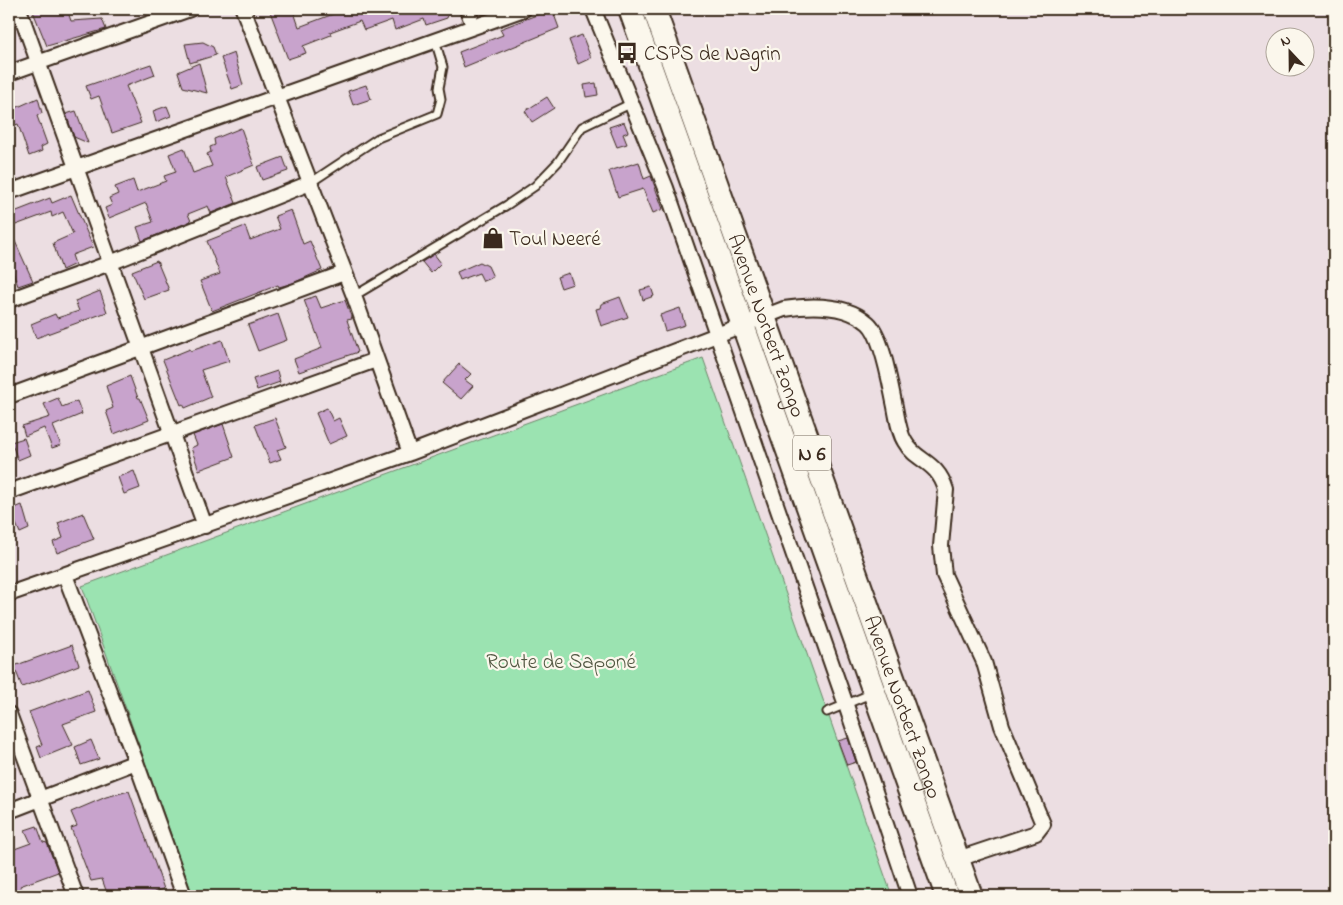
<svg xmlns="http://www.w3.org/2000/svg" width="1343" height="905" font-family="'Indie Flower',sans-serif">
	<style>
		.green { fill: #9be3b1; stroke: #6b8668 }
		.building { fill: #c8a3cc; stroke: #3b2a1e }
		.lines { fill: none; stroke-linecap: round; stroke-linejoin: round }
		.service-casing { stroke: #3b2a1e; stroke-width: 11 }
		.minor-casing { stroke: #3b2a1e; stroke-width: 18 }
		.primary-casing { stroke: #3b2a1e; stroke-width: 26 }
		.service { stroke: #fbf7ec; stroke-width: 7 }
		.minor { stroke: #fbf7ec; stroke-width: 14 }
		.primary { stroke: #fbf7ec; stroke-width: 22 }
		.labels { text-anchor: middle; stroke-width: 4.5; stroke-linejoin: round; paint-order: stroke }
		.shield { fill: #fbf7ec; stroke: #75685c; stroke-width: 1 }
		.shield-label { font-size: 20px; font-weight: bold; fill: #3b2a1e }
		.poi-label { font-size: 21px; fill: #3b2a1e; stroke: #fbf7ec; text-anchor: start }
		.street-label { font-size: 21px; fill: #3b2a1e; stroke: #fbf7ec }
		.park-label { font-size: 21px; fill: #535843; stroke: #fbf7ec }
	</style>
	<rect width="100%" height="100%" fill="#ecdee2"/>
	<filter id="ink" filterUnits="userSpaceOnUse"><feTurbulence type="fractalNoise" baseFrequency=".02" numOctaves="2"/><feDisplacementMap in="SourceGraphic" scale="10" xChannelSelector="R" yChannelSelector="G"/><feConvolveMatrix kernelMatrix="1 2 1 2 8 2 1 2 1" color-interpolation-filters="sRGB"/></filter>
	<g filter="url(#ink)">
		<path class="green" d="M703,358L892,896H193L82,586Z"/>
		<path class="building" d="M32,9H67L71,21L102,19L106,29L47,46Z
			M269,9H293L299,27L336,13L334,9H450L447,18L426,25L424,19L395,30L392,20L364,30L360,21L330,32L331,35L303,46L306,53L288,59Z
			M552,9L559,28L464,67L459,52L503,35L500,29Z
			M582,35L591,58L578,64L569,40Z
			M203,42L213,47L216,55L190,63L185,44Z
			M234,53L243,85L232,89L221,58Z
			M199,63L207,93L183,87L178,72Z
			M151,64L155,75L126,86L141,123L112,133L99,96L91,99L86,86Z
			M596,83L598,95L586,97L584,85Z
			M366,85L371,99L353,105L348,91Z
			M547,97L554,108L532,122L525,111Z
			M38,98L42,113L37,116L47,144L41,147L42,151L29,156L18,124L9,127V111Z
			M167,106L171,116L156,122L153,111Z
			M76,111L88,143L74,137L66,114Z
			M624,122L628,132L623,134L627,144L617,147L609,127Z
			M241,128L254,165L226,177L236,203L211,213L208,206L188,214L191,221L142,241L137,227L153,222L146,203L109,218L105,208L112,205L109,198L118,194L115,187L133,180L137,192L166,181L164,176L176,172L169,154L184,148L193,173L212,166L207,154L211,152L210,147L215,145L214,139Z
			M283,157L288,171L262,180L257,167Z
			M639,162L644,179L651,176L663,209L653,213L643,189L618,197L609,171Z
			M71,195L93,247L72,255L75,264L62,270L53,243L73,234L63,212L52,217L51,212L13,226L9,214L50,198L52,203Z
			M291,210L303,244L310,241L322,270L293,283L279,287L278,285L212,311L200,281L220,274L207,241L245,226L250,240L280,229L275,216Z
			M9,228L33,281L18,286L9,261Z
			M434,254L441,263L431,273L422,262Z
			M157,261L169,290L144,299L132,271Z
			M480,262L488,266L493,277L483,281L479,273L460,280L457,272Z
			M569,273L573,284L561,288L557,277Z
			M651,287L654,296L643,300L640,290Z
			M100,291L107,312L36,338L31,324L55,314L57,318L79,311L75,301Z
			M316,296L321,308L345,300L352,319L347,320L358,352L299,372L294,359L322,348L304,300Z
			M620,297L628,317L601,326L596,309L600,308L601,304Z
			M680,308L685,325L665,331L660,315Z
			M278,314L287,340L258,351L248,325Z
			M222,340L229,361L201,370L211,397L185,408L183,404L181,405L163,360L190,349L191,351Z
			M459,364L471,374L465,380L473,386L461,399L442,383Z
			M277,371L280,382L257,390L253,379Z
			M130,376L138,398H140L149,420L114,434L106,411L113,408L106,386Z
			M58,398L62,407L77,401L82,414L53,426L61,445L52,448L44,428L25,436L22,426L50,417L44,404Z
			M327,408L333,421L339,418L347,436L329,444L316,413Z
			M275,418L286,447L277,450L281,459L270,463L255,425Z
			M223,424L234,457L199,470L191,448L197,445L193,435Z
			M24,438L30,455L18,460L11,442Z
			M134,471L140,488L124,494L118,477Z
			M22,505L29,529L20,533L10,510Z
			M83,513L94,539L57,553L53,542L63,538L58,523Z
			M72,645L79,665L22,687L14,666Z
			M88,690L96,712L63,724L73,745L41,758L37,747L42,745L29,712Z
			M848,738L856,762L847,765L838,741Z
			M91,740L99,759L81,765L75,747Z
			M129,791L164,889L148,894L149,896H134L131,889L108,896L102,879L91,881L71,828L77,826L71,812L106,797Z
			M37,826L43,842L47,843L58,872L20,886L24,896H9V851L31,843L25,830Z"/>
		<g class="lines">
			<g class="service-casing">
				<path id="service" d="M310,183L378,138L437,114L441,99L439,88L443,67L435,40
					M354,296L507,205L535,186L558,162L582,127L632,103
					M827,712L873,693"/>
			</g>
			<g class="minor-casing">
				<path id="minor" d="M19,9L205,526
					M243,9L354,296L410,453
					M467,9L473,25
					M593,9L666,188L846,705L910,896
					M9,73L190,9
					M9,192L524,9
					M9,300L110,263L310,183
					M9,396L344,273
					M9,492L376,360
					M65,575L136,762L184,896
					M9,594L410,453L784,309C810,305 846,304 868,323C882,335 890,383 894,402C897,415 898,431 905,442C916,462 937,460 946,490L941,546L944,575L984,662L1002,726L1043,824L1036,833L958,859
					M9,714L76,896
					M9,811L136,762"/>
			</g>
			<g class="primary-casing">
				<g id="primary">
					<path d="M630,9L947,896"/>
					<path id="s1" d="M654,9L971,896"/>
				</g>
			</g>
			<use href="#service" class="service"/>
			<use href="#minor" class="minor"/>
			<use href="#primary" class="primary"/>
		</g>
	</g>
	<defs>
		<g id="bus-bare" transform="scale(1.725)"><path d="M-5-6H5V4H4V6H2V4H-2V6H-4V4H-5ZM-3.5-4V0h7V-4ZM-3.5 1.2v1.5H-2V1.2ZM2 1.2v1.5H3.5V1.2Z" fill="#3b2a1e" stroke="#fbf7ec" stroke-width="2.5" paint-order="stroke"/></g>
		<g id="shop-bare" transform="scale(1.725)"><path d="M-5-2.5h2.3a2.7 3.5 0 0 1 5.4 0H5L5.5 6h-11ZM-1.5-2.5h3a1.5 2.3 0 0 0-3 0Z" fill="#3b2a1e" stroke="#fbf7ec" stroke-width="2.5" paint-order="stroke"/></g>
	</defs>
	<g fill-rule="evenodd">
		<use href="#bus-bare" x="627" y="53"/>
		<use href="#shop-bare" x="493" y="238"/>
	</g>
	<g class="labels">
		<rect class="shield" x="793" y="435.5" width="38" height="35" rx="4"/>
		<g class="shield-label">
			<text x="812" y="460">N 6</text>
		</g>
		<g class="poi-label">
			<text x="644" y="60">CSPS de Nagrin</text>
			<text x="509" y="245">Toul Neeré</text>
		</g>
		<g class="street-label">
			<text dy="7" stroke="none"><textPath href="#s1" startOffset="336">Avenue Norbert Zongo</textPath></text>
			<text dy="7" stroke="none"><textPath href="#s1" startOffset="741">Avenue Norbert Zongo</textPath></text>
		</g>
		<g class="park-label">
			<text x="561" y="668">Route de Saponé</text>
		</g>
	</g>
	<rect width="1343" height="905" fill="none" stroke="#fbf7ec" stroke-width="30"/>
	<rect x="15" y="15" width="1313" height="875" fill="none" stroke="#3b2a1e" stroke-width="2" filter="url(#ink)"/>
	<g transform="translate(1290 52) rotate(338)"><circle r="24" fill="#fbf7ec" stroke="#aea59a"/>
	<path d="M0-4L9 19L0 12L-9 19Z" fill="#3b2a1e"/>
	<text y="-8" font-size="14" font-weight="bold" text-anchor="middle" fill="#3b2a1e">N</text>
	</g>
</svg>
